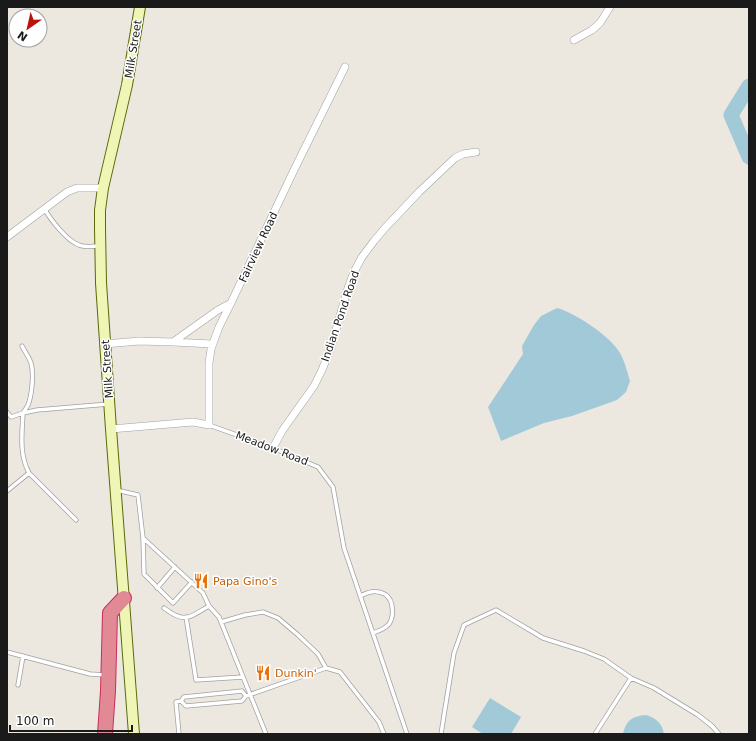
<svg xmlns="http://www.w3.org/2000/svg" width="756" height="741" font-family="'DejaVu Sans',sans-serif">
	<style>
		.water { fill: #a2c9d8 }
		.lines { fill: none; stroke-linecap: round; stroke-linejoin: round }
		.river { stroke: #a2c9d8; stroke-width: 15 }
		.lane-casing { stroke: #a1a1a1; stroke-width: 5 }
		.street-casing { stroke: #a1a1a1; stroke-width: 8 }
		.secondary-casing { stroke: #5a690a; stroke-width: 12 }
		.highway-casing { stroke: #cb2c5a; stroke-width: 16 }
		.lane { stroke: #fff; stroke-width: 3.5 }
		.street { stroke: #fff; stroke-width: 7 }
		.secondary { stroke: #eff5b5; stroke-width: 10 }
		.highway { stroke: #e18a96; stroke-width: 14 }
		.labels { text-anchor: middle; stroke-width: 3; stroke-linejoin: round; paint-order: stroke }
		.street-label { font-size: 11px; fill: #1a1a1a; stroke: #fff }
		.food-label { font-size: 11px; fill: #c56008; stroke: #fff; text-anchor: start }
	</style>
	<rect width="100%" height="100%" fill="#ece8e0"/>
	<path class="water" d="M557,308C575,313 607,334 618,350C624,358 627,371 630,381L626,392L617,400L572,416L544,423L501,441L488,407L523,354L522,346L534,325L541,316Z
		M490,698L521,717L511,734H483L472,727Z
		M646,715C656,718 662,723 664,734H623C626,720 633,716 646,715Z"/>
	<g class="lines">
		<path class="river" d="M749,86L731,115L749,157"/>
		<g class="lane-casing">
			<path id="lane" d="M44,208C50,219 67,241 79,245C85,248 93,246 99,246
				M22,346C25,352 29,357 31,363C34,373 32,395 28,405C27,407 25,410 23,413L37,410L109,404
				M7,412L11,417L23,413C22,434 19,454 29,473L76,520
				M209,425L273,448L318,467L333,487L344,548L407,734
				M116,490L138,495L143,538L203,593L209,606L219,617L266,734
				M7,491L29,473
				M143,538L144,574L173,603L192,582
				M157,588L175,567
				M360,596C365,594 372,590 378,592C380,592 385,594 386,595C394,601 394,617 389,624C385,629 379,631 373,633
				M164,608C171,613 179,619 188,617C194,616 203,609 209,606
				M186,617L196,680L243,677
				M221,622L245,615L263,612L278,618L298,635L318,654L326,668
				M7,652L90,674L106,675
				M631,678L654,688L698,715L712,726L719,734
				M18,685L23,656
				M181,701L184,697L242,691L246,696
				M179,734L176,702L181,701L186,706L242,701L246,696L326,668L340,672L379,722L384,734
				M441,734L454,653L464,625L496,610L543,638L584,651L604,659L631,678L595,734"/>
		</g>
		<g class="street-casing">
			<path id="street" d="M574,40L592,30L600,23L610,7
				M7,237L67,192L77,188H103
				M173,342L212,344
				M105,344L139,341L173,342L218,310L231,303L294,170L345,67
				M111,429L193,422L209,425V363L211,349L219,327L231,303
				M273,448L282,431L314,386L322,370L331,347L348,288L354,272L362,257L374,241L385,228L419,192L455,158L463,154L476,152"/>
		</g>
		<g class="secondary-casing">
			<path id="secondary" d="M134,734L111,429L101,283L100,228V210L103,188L127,85L140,7"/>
		</g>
		<g class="highway-casing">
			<path id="highway" d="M105,734L108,691L110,613L124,598"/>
		</g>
		<use href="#lane" class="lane"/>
		<use href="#street" class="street"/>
		<use href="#secondary" class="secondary"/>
		<use href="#highway" class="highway"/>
	</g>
	<defs>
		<g id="restaurant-bare" transform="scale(1.2)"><path d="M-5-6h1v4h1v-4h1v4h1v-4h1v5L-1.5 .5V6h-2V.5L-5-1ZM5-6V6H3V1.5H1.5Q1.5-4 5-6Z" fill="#e8710a" stroke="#fff" stroke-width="2.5" paint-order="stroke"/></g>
	</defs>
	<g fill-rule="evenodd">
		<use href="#restaurant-bare" x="201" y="581"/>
		<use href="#restaurant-bare" x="263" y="673"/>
	</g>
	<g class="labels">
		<g class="street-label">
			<text transform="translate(133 49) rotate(-81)" y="4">Milk Street</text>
			<text transform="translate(258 247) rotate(-65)" y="4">Fairview Road</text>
			<text transform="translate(340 316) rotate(-71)" y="4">Indian Pond Road</text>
			<text transform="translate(107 369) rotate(-94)" y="4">Milk Street</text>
			<text transform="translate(272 448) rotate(21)" y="4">Meadow Road</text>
		</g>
		<g class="food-label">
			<text x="213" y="585">Papa Gino's</text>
			<text x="275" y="677">Dunkin'</text>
		</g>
	</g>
	<rect width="756" height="741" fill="none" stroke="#1a1a1a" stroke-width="16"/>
	<g transform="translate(28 28) rotate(214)"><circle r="19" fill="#ffffff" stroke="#a3a3a3"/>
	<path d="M0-3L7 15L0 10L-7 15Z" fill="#bb130a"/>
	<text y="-6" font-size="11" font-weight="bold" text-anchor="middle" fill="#1a1a1a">N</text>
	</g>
	<path d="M10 725v6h122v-6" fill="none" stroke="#1a1a1a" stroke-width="2"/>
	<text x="16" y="725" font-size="12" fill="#1a1a1a" stroke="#ffffff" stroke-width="3" paint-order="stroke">100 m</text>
</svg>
